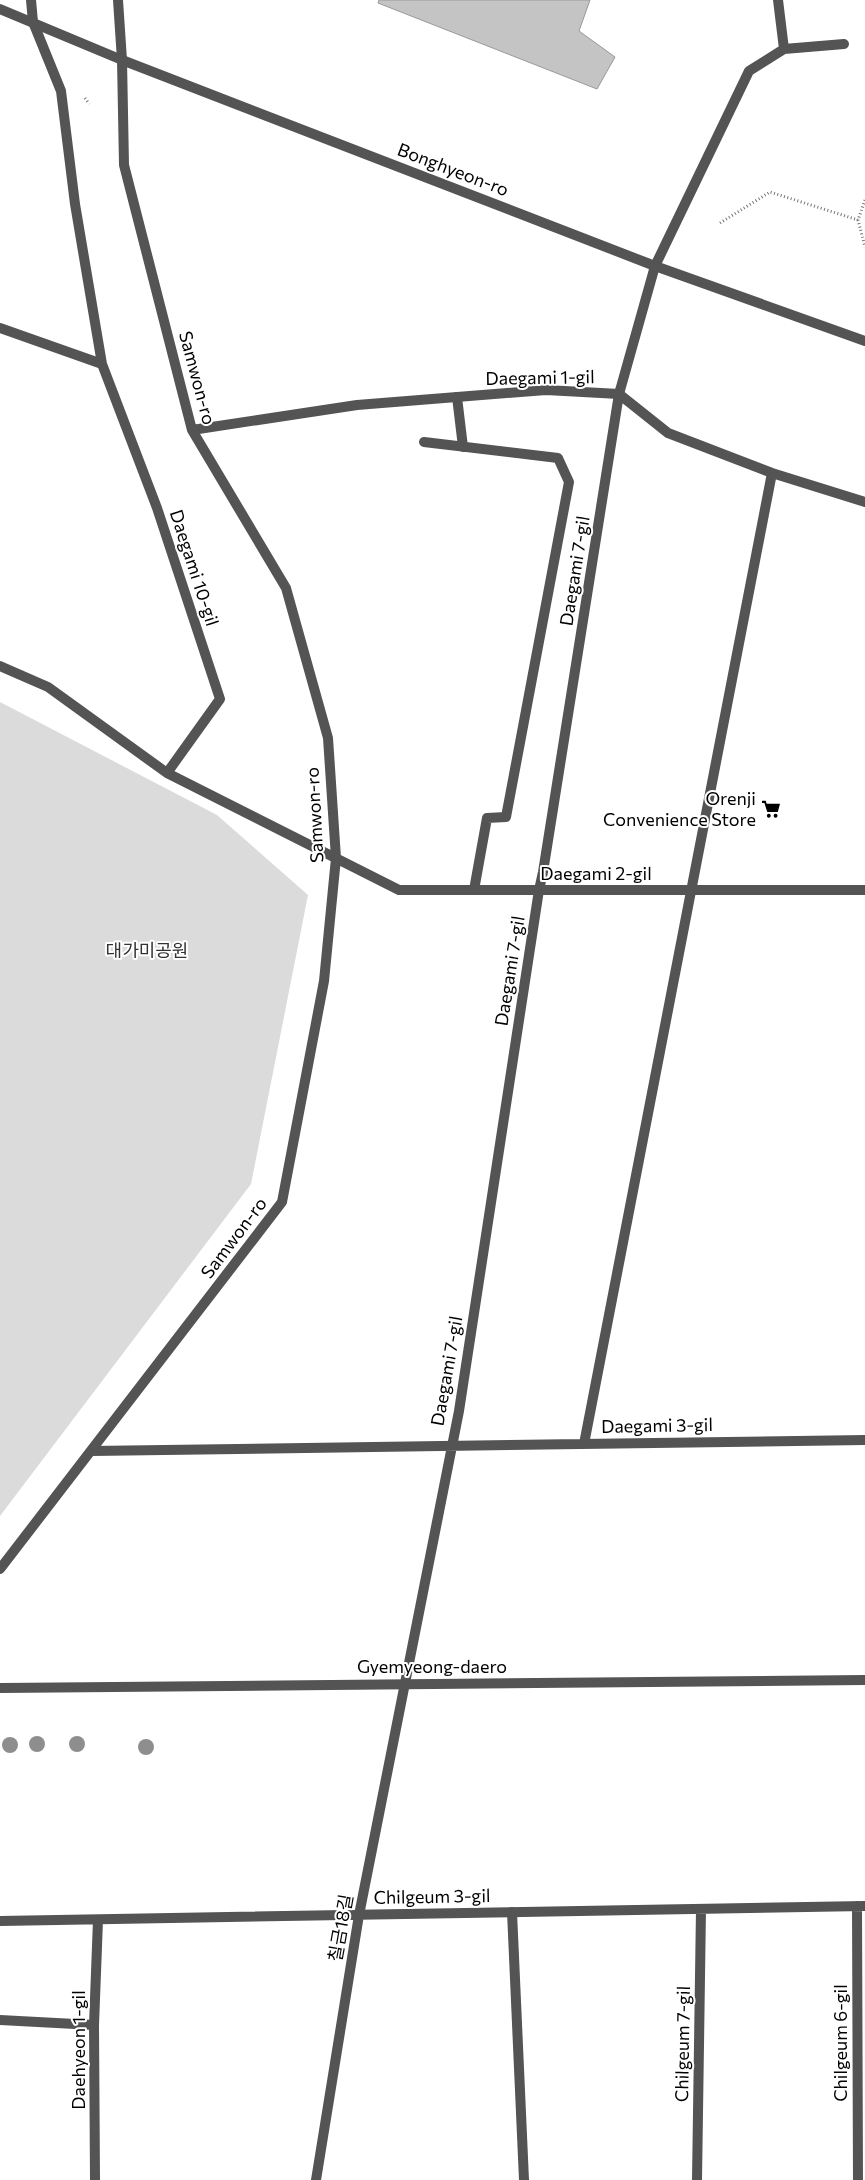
<svg xmlns="http://www.w3.org/2000/svg" width="865" height="2180" font-family="Commissioner,'Noto Sans KR',sans-serif">
	<style>
		.green { fill: #dbdbdb }
		.building { fill: #c4c4c4; stroke: #989898 }
		.lines { fill: none; stroke-linecap: round; stroke-linejoin: round }
		.path { stroke: #767676; stroke-width: 3; stroke-dasharray: 1 2.5; stroke-linecap: butt }
		.service { stroke: #545454; stroke-width: 10 }
		.minor { stroke: #545454; stroke-width: 10 }
		.tertiary { stroke: #545454; stroke-width: 10 }
		.tree { fill: #8e8e8e }
		.labels { text-anchor: middle; stroke-width: 4; stroke-linejoin: round; paint-order: stroke }
		.street-label { font-size: 18px; fill: #000; stroke: #fff }
		.poi-label { font-size: 18px; fill: #000; stroke: #fff; text-anchor: end }
		.park-label { font-size: 18px; fill: #323232; stroke: #fff }
	</style>
	<rect width="100%" height="100%" fill="#fff"/>
	<path class="green" d="M0,702L217,815L308,895L251,1184L0,1516Z"/>
	<path class="building" d="M379,0H590L579,31L615,57L597,89L378,3Z"/>
	<g class="lines">
		<path class="path" d="M85,98L89,104
			M865,200L858,220L865,247
			M720,223L770,192L858,220"/>
		<path class="service" d="M784,49L844,44
			M655,266L749,71L784,49L778,0
			M457,397L463,447
			M424,442L558,458L569,482L506,817L487,818L474,890
			M512,1912L524,2180"/>
		<path class="minor" d="M31,0L33,22L61,91L75,204L102,364L157,508L220,699L167,773
			M0,328L102,364
			M192,430L357,405L546,390L619,394L668,433L772,473L865,502
			M0,666L48,687L167,773L399,890H865
			M584,1444L772,473
			M91,1451L865,1440
			M0,1569L282,1202L324,981L336,858L328,738L286,588L192,430L124,165L122,60L118,0
			M857,1906L858,2180
			M0,1921L865,1906
			M0,2020L94,2025
			M95,2180L94,2025L98,1920
			M316,2180L359,1915L459,1411L539,890L543,872L619,394L655,266
			M697,2180L701,1909"/>
		<path class="tertiary" d="M0,9L122,60L655,266L865,341
			M0,1688L865,1680"/>
	</g>
	<g class="tree">
		<circle cx="37" cy="1744" r="8"/>
		<circle cx="77" cy="1744" r="8"/>
		<circle cx="10" cy="1745" r="8"/>
		<circle cx="146" cy="1747" r="8"/>
	</g>
	<defs>
		<g id="supermarket-bare" transform="scale(1.5)"><path d="M-6-5.5h2.5l.6 2H6L4.5 2H-2.5L-4.4-4H-6ZM-1.5 3.2a1.3 1.3 0 1 0 .1 0ZM3 3.2a1.3 1.3 0 1 0 .1 0Z" fill="#000" stroke="#fff" stroke-width="2.5" paint-order="stroke"/></g>
	</defs>
	<g fill-rule="evenodd">
		<use href="#supermarket-bare" x="771" y="809"/>
	</g>
	<g class="labels">
		<g class="street-label">
			<text transform="translate(453 170) rotate(21)" y="6">Bonghyeon-ro</text>
			<text transform="translate(197 378) rotate(75)" y="6">Samwon-ro</text>
			<text transform="translate(540 378) rotate(-1)" y="6">Daegami 1-gil</text>
			<text transform="translate(194 568) rotate(72)" y="6">Daegami 10-gil</text>
			<text transform="translate(575 571) rotate(-81)" y="6">Daegami 7-gil</text>
			<text transform="translate(315 815) rotate(-93)" y="6">Samwon-ro</text>
			<text x="596" y="880">Daegami 2-gil</text>
			<text transform="translate(510 971) rotate(-81)" y="6">Daegami 7-gil</text>
			<text transform="translate(234 1238) rotate(-53)" y="6">Samwon-ro</text>
			<text transform="translate(447 1371) rotate(-80)" y="6">Daegami 7-gil</text>
			<text transform="translate(657 1426) rotate(-1)" y="6">Daegami 3-gil</text>
			<text x="432" y="1673">Gyemyeong-daero</text>
			<text transform="translate(432 1897) rotate(-1)" y="6">Chilgeum 3-gil</text>
			<text transform="translate(341 1928) rotate(-80)" y="6">칠금18길</text>
			<text transform="translate(841 2043) rotate(-90)" y="6">Chilgeum 6-gil</text>
			<text transform="translate(683 2044) rotate(-89)" y="6">Chilgeum 7-gil</text>
			<text transform="translate(79 2050) rotate(-90)" y="6">Daehyeon 1-gil</text>
		</g>
		<g class="poi-label">
			<text x="756" y="805">Orenji<tspan x="756" dy="21">Convenience Store</tspan></text>
		</g>
		<g class="park-label">
			<text x="147" y="957">대가미공원</text>
		</g>
	</g>
</svg>
